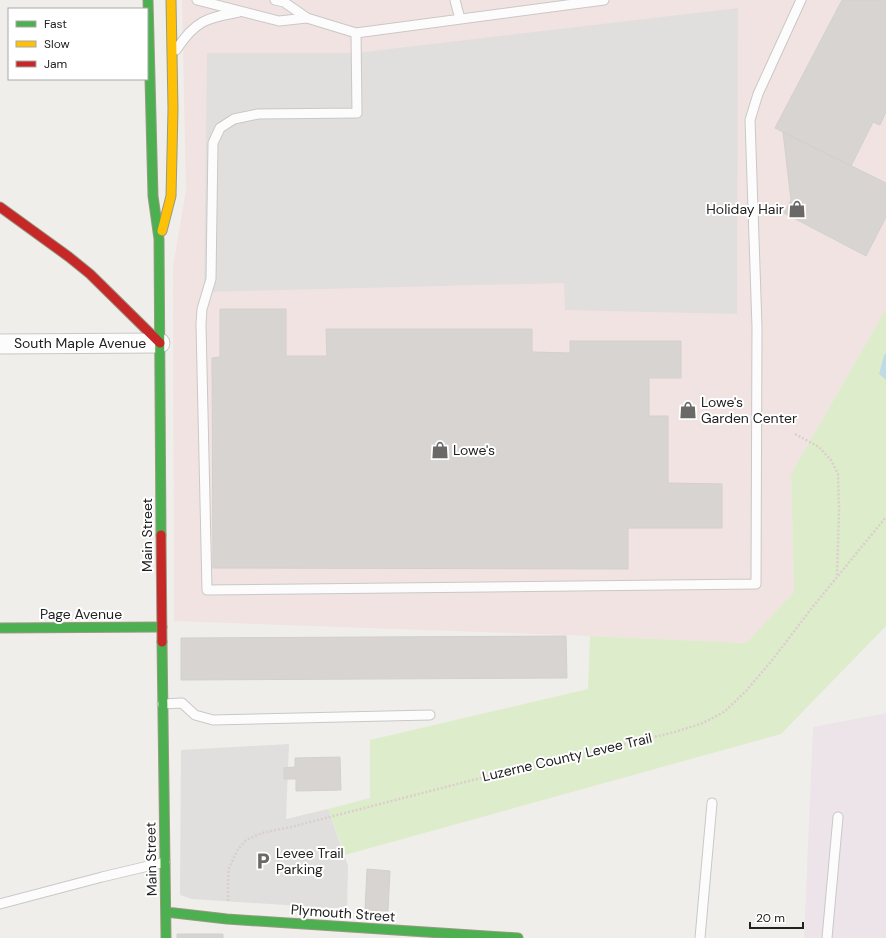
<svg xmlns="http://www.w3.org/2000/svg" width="886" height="938" font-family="'DM Sans',sans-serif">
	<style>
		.commercial { fill: #f1e3e1 }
		.industrial { fill: #ede4e9 }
		.grass { fill: #ddeccb }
		.parking { fill: #e0dfde }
		.water { fill: #bfdbe3 }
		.building { fill: #d7d4d2; stroke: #d3d0cc }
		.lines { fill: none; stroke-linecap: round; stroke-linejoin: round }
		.lane-casing { stroke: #c9c8c7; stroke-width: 11 }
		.street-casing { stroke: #c9c8c7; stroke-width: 21 }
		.fast-casing { stroke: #999a82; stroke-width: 11 }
		.slow-casing { stroke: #999a82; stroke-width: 11 }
		.jam-casing { stroke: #999a82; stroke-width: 11 }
		.path { stroke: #dccecd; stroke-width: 2.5; stroke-dasharray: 2 2; stroke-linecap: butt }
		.lane { stroke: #fdfcfc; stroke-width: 9 }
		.street { stroke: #fdfcfc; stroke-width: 19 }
		.fast { stroke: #4caf50; stroke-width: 9 }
		.slow { stroke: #ffc107; stroke-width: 9 }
		.jam { stroke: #c62828; stroke-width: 9 }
		.labels { text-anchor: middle; stroke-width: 4; stroke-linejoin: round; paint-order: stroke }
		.poi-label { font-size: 14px; fill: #222; stroke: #fff; text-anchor: start }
		.street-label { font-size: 14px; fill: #222; stroke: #fff }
	</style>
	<rect width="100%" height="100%" fill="#f0eeeb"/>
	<path class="commercial" d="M182,0H886V309L791,474L794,592L746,643L590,636L174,621L173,267L186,190Z"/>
	<path class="industrial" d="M886,713V938H804L813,727Z"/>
	<path class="grass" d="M886,309V353L884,355L879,374L886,380V626L781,734L345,855L328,809L370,798V740L588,689L590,636L746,643L794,592L791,474Z"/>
	<path class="parking" d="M738,8L737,314L565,310L564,283L204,292L207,53H356Z
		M289,744L286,819L328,809L348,866L347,909L192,899L180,895L181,750Z"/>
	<path class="water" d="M886,353V380L879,374L884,355Z"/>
	<path class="building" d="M842,0H886V112L880,125L873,122L851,166L775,128Z
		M783,132L886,183V217L866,256L784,213L791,200Z
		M220,309H286V356H327L326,329H532V352L570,353V341H681V378H649V416H668V483L722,484V528H628V569L213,568L212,358L220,357Z
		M566,636L567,678L181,680V638Z
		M340,757L341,790L296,791V779H284V768L295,767V758Z
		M367,869L390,871L388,911L365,910Z
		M177,934H223V938H177Z"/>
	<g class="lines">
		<g class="lane-casing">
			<path id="lane" d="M197,0L279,21L307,18
				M275,0L284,2L307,18L356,33L604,0
				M455,0L460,19
				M356,33L357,113L258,114L234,119L220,128L213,143L211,279L202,309L201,324L207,590L756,584L757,327L750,120L758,94L801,0
				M176,50C195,21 206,18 239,12
				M162,704L182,703L195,715L213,720L430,715
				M0,904L102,877L165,862
				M700,938L712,803
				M827,938L838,817"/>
		</g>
		<g class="street-casing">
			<path id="street" d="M0,344L160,343"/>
		</g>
		<g class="fast-casing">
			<path id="fast" d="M148,0L153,196L159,239L161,535
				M0,628L162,627
				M162,642L166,938
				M166,912L227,919L518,938"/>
		</g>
		<g class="slow-casing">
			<path id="slow" d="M162,231L171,196L173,109L171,0"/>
		</g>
		<g class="jam-casing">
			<path id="jam" d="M0,207L69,257L90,274L160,343
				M161,535L162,642"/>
		</g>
		<path class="path" d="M795,434L819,447L831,460L838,474L839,511L837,576
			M228,901V882L229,868L238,849L246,840L262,833L295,826L477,779L675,732L703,723L724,712L746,691L773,659L811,609L886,517"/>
		<use href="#lane" class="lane"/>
		<use href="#street" class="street"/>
		<use href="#fast" class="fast"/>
		<use href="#slow" class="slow"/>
		<use href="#jam" class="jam"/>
	</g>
	<defs>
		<g id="shop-bare" transform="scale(1.38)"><path d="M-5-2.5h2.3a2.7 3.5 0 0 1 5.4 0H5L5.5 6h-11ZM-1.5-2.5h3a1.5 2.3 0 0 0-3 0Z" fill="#6a6968" stroke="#fff" stroke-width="2.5" paint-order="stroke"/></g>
		<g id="parking-bare" transform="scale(1.38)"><path d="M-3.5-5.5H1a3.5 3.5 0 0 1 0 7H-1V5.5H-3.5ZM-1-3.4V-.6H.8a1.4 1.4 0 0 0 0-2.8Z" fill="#6a6968" stroke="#fff" stroke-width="2.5" paint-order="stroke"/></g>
	</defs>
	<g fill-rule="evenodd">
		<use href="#shop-bare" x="797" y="209"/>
		<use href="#shop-bare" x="688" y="410"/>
		<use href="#shop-bare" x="440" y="450"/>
		<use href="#parking-bare" x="263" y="861"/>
	</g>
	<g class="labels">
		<g class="poi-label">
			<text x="784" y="214" text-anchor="end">Holiday Hair</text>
			<text x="701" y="407">Lowe's<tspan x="701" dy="16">Garden Center</tspan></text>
			<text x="453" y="455">Lowe's</text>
			<text x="276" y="858">Levee Trail<tspan x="276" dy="16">Parking</tspan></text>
		</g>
		<g class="street-label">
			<text x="80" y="348">South Maple Avenue</text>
			<text transform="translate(147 535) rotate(-90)" y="5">Main Street</text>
			<text x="81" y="619">Page Avenue</text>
			<text transform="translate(567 757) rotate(-13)" y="5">Luzerne County Levee Trail</text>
			<text transform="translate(151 859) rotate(-91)" y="5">Main Street</text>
			<text transform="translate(343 913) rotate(4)" y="5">Plymouth Street</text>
		</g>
	</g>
	<rect x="8" y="8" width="140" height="72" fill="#ffffff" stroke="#a7a7a7"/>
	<rect x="16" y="21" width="20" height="6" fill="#4caf50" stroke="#a7a7a7"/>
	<text x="44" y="28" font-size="12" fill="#222222">Fast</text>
	<rect x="16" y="41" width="20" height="6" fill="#ffc107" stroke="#a7a7a7"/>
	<text x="44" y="48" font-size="12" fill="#222222">Slow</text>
	<rect x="16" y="61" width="20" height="6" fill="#c62828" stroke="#a7a7a7"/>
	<text x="44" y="68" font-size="12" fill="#222222">Jam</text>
	<path d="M750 922v6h53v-6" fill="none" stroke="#222222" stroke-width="2"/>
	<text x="756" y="922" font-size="12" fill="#222222" stroke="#ffffff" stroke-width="3" paint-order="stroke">20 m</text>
</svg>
